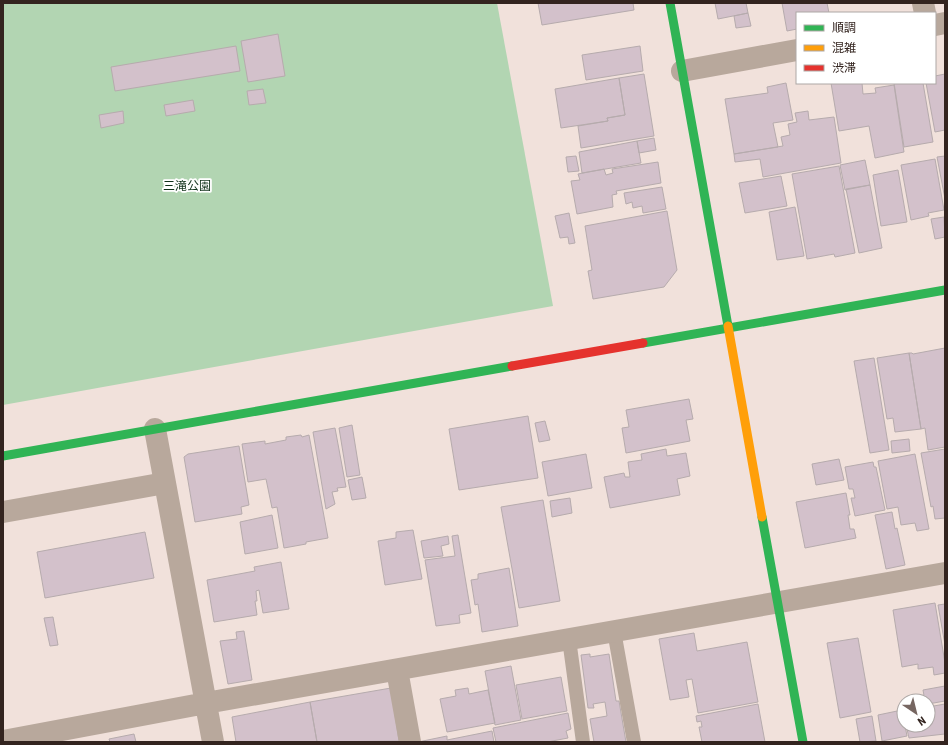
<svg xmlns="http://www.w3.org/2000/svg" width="948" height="745" font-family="'Roboto Condensed','Noto Sans JP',sans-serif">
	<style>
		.green { fill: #b2d5b2 }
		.building { fill: #d3c1cb; stroke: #b6abad }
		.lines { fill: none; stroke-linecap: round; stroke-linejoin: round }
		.lane { stroke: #b8a89c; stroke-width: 14 }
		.street { stroke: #b8a89c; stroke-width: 22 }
		.fast { stroke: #30b455; stroke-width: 9 }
		.slow { stroke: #ff9f0a; stroke-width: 9 }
		.jam { stroke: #e5322d; stroke-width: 9 }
		.labels { text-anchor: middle; stroke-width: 3.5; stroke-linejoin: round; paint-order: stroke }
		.park-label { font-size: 12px; fill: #0f3119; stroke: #fff }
	</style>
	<rect width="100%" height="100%" fill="#f1e1db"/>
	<path class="green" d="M3,3H497L553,306L3,405Z"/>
	<path class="building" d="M538,3H633L634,10L542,25Z
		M715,3H746L748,13L718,19Z
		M782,3H827L829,13H797V29L787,31Z
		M748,13L751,26L736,28L734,16Z
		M278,34L285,76L248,82L241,41Z
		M236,46L240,71L115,91L111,67Z
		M640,46L643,71L586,80L582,55Z
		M644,74L654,136L581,148L578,126L608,121L607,118L625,115L619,78Z
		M945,74V130L935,132L926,83H935V76Z
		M619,78L625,115L607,118L608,121L561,128L555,89Z
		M786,83L793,120L773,123L778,147L734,154L725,99L768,93L767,87Z
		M831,83H862L863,94L876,93L875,88L894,85L904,152L875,158L869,126L839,131Z
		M894,83H923L933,142L904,147Z
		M263,89L266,103L249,105L247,91Z
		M193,100L195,111L166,116L164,105Z
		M123,111L124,123L101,128L99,115Z
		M808,111L809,120L834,117L841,163L763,177L760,159L735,162L734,154L783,146L781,137L790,135L788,124L797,122L795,113Z
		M654,138L656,150L639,153L637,141Z
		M637,141L641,163L582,173L579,152Z
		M576,156L579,171L568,172L566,157Z
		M945,156V199L937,157Z
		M935,159L944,210L928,213L929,216L911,220L901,165Z
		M865,160L870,185L845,190L840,165Z
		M658,162L661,183L616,191L617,194L612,195L613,207L577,214L571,181L580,180L578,174L604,169L606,175L613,173L612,169Z
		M839,166L855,253L835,257L834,254L807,259L792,174Z
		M898,170L907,222L881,226L873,175Z
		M781,176L787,206L745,213L739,183Z
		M870,185L882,248L859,253L846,189Z
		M662,187L666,209L643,213L642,206L633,208L632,202L626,204L624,193Z
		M795,207L804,256L777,260L769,212Z
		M667,211L677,270L664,287L593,299L588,271L592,270L585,226Z
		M569,213L575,243L569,244L568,237L560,238L555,216Z
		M944,217L945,237L935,239L931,219Z
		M945,348V447L928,450L925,428L921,429L909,353H912L913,354Z
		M909,353L921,429L895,432L893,418L887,419L877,358Z
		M874,358L889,450L870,453L854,361Z
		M689,399L693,419L686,420L690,441L626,453L622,428L629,427L626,410Z
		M528,416L538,478L459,490L449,429Z
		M545,421L550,440L539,442L535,423Z
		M352,425L360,475L347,477L339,428Z
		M335,428L346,487L337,488L338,491L332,492L335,504L326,509L313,432Z
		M301,435L302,437L309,435L328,538L306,542V544L284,548L277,507L272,508L266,479L248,482L242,444L265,441V444L286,440V437Z
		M909,439L910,451L892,453L891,441Z
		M239,446L249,505L241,507L242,514L195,522L184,457L188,454Z
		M666,449L667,456L686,453L690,476L677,479L680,495L610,508L604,477L624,473L625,477H630L628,462L642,460L641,454Z
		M945,449V518L935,519L933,506L931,507L921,453Z
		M586,454L592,488L548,496L542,462Z
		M915,454L929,529L917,531L915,523L901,525L898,507L887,509L878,461Z
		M839,459L844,480L816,485L812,464Z
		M873,462L874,467H876L885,510L855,516L851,498H855L853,489H849L845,467Z
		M362,477L366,498L352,500L348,480Z
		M846,493L850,515H848L850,529H854L856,538L805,548L796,502Z
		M570,498L572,513L552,517L550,501Z
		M543,500L560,601L519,608L501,507Z
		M892,512L895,529L897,528L905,565L886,569L875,515Z
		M272,515L278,548L245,554L240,522Z
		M413,530L422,579L385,585L378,541L396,538V532Z
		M145,532L154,578L45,598L37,552Z
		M458,535L471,613L459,615L460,623L436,626L425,560L455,556L452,536Z
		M448,536L449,544L441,546L443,556L424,558L421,541Z
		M281,562L289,609L263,613L259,590L256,591L257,601H255L257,615L214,622L207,580L255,571L254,567Z
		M509,568L518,626L482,632L478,604L475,605L471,580L478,579V574Z
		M935,603L945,663V673L934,675L933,667L918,669V664L902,667L893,610Z
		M945,604V645L938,605Z
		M53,617L58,645L50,646L44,618Z
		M244,631L252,680L228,684L220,641L237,639L236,632Z
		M694,633L697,651L747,642L758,702L698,713L692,679L686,680L689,697L670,700L659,639Z
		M858,638L871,712L840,718L827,643Z
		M590,654V657L609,654L616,701H619L626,742H594L590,719L607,716L605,702L593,704L594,708H588L581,655Z
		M511,666L521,720L495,725L485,671Z
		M561,677L567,711L522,719L516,685Z
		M945,686V701L928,704V701H925L923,690Z
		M391,688L399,741L317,742L310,702Z
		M468,688L469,694L488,690L495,723L447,732L440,699L456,696L455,690Z
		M310,702L317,742H236L232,717Z
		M758,704L765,742H702L699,727H702L701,721L697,722L696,716Z
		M945,704V734L909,738L906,725H928V707Z
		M902,710L907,736L882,741L878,715Z
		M568,713L571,729L566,731L568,738L547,742H496L493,728Z
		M872,716L876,741L860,742L856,719Z
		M492,731L494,742H418L447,736V740Z
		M134,734L136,742H110L109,739Z"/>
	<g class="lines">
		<path class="lane" d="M614,631L634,742
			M569,639L583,742"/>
		<path class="street" d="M923,3L925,13
			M935,25L945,23
			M682,71L797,50
			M155,429L213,742
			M3,512L165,483
			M397,670L410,742
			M3,741L206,703L945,573"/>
		<path class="fast" d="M670,3L728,326
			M643,343L945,290
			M3,456L512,366
			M762,517L803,742"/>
		<path class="slow" d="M728,326L762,517"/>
		<path class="jam" d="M512,366L643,343"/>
	</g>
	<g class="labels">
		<g class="park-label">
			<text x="187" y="190">三滝公園</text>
		</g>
	</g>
	<rect width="948" height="745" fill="none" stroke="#33241f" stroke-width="8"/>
	<rect x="796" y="12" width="140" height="72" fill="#ffffff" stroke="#ada7a5"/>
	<rect x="804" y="25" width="20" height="6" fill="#30b455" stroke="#ada7a5"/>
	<text x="832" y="32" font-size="12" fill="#33241f">順調</text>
	<rect x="804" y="45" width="20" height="6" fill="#ff9f0a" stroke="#ada7a5"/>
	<text x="832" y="52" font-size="12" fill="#33241f">混雑</text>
	<rect x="804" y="65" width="20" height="6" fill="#e5322d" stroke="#ada7a5"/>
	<text x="832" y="72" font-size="12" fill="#33241f">渋滞</text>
	<g transform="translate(916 713) rotate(145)"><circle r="19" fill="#ffffff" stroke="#ada7a5"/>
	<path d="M0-3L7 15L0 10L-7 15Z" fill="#766661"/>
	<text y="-6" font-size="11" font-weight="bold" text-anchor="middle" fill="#33241f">N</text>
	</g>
</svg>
